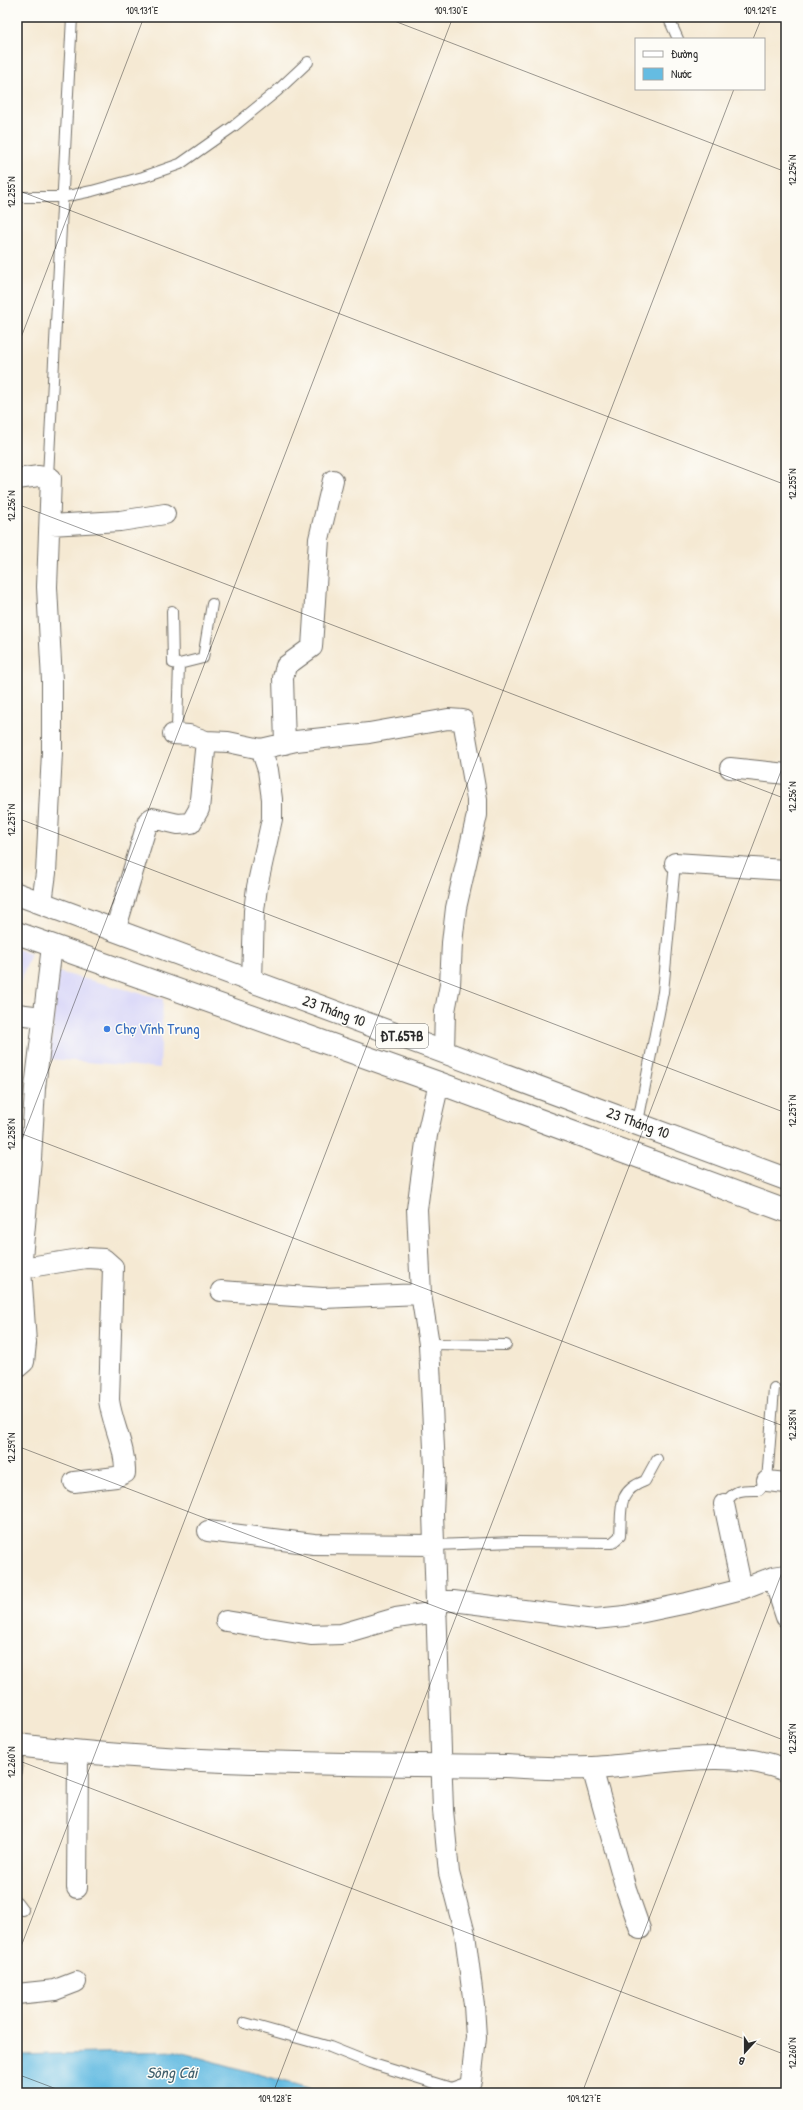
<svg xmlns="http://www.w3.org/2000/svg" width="803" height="2110" font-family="'Patrick Hand',sans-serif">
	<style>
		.built { fill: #d9d7f8 }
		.water { fill: #65bce2; stroke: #487486 }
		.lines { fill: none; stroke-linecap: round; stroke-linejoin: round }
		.service-casing { stroke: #726e66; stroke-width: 12 }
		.minor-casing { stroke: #726e66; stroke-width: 22 }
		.tertiary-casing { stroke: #726e66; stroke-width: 24 }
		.primary-casing { stroke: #726e66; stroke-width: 24 }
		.service { stroke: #fff; stroke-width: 10 }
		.minor { stroke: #fff; stroke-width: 20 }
		.tertiary { stroke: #fff; stroke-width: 22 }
		.primary { stroke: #fff; stroke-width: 22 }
		.ticks { fill: none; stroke: #2b2b2b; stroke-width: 1; stroke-opacity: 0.45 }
		.shop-dot { fill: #3f7fe0; stroke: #fdfcf7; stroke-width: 1.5 }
		.labels { text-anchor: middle; stroke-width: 3; stroke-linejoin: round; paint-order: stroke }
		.shield { fill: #fdfcf7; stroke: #6a6a68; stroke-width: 1 }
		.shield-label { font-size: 14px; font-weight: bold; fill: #2b2b2b }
		.street-label { font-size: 15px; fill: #2b2b2b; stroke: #fdfcf7 }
		.shop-label { font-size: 15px; fill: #366cbe; stroke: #fdfcf7; text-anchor: start }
		.water-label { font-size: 16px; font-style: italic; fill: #3f5e6b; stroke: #fdfcf7 }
		.neatline { fill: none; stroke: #2b2b2b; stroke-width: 1.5 }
		.ticks-label { font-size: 10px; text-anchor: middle; fill: #2b2b2b }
	</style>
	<rect width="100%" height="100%" fill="#fdfcf7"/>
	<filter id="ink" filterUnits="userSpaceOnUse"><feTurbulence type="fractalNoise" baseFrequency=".025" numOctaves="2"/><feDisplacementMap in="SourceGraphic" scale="8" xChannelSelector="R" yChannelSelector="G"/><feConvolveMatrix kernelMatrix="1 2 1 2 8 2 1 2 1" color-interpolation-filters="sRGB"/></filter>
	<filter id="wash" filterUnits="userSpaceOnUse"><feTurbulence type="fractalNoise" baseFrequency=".012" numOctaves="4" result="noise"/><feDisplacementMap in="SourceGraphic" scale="16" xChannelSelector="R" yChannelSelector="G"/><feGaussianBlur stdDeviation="0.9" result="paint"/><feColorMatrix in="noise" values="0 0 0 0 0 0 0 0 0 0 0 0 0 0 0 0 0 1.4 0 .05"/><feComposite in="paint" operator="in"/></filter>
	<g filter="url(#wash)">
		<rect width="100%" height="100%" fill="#f5e9d3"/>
		<path class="built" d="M17,949L31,954L17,991Z
			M58,972L163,999L160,1068L50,1059Z"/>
		<path class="water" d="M176,2051L326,2093H17V2055Z"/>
	</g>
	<g filter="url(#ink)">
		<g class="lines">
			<g class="service-casing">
				<path id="service" d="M668,17L678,39
					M17,197H63L92,191L143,177L180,164L234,126L277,91L308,62
					M48,476L72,17
					M172,611L173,663L179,664L177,727L173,734
					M179,664L203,658L212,604
					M638,1122L663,992L675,863
					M429,1344L506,1345
					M724,1504C736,1489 740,1490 759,1490L767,1481L774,1388
					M435,1545L517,1542L612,1543L620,1536C622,1510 616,1491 645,1481L657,1459
					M17,1771L18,1745
					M17,1902L23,1910
					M245,2023L330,2047L370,2063L451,2088L471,2081"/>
			</g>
			<g class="minor-casing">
				<path id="minor" d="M17,479L39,476L51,478L47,587L52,681V752L46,873L42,903
					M50,525L120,521L165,514
					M173,734L189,735L206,741
					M285,744L283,678L286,666L312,647L319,539L333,480
					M261,749L296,741L369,733L448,719L463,720L477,799V815L456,908L452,943L450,985L445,1011L444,1051
					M730,768L786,774
					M675,863L786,870
					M115,931L148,821L152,818L178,824L191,823L199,809L206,741L228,742L261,749L268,770L272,799V819L257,887L254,911L252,981
					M17,1014L42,1017
					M439,1083L427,1135L417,1209L421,1294L429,1344L435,1469L433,1513L443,1810L449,1873L465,1934L474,2005L476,2037L471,2081
					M17,1269L86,1258L104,1259L113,1267L109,1400C112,1424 126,1448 125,1473L116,1477L74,1482
					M221,1291L323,1298L421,1294
					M17,1368L24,1362L26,1343L21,1269L31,1159L35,1088L52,946
					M767,1481L786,1483
					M724,1504L742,1589
					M208,1531L314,1544L435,1545
					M773,1577L786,1617
					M436,1601H453L595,1619L625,1616L687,1603L742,1589L773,1577L786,1575
					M226,1621L311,1635L341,1634L396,1618L437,1612
					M592,1768L626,1889L640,1929
					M77,1888L78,1752
					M17,1994L55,1990L76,1982"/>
			</g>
			<g class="tertiary-casing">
				<path id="tertiary" d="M17,1745C179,1765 343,1764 506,1766C535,1768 563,1769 592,1768C656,1765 724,1746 786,1770"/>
			</g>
			<g class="primary-casing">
				<path id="primary" d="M17,894L786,1179
					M17,933L439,1083L786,1211"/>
			</g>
			<use href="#service" class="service"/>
			<use href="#minor" class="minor"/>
			<use href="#tertiary" class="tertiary"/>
			<use href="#primary" class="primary"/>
		</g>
	</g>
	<path class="ticks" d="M384,17L786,172M753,39L762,17M17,190L786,485M17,348L144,17M17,504L786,799M17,818L786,1113M17,1132L786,1427M17,1152L453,17M17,1446L786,1741M17,1760L786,2055M17,1957L734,89M17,2074L67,2093M273,2093L786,758M582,2093L786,1562"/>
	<circle class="shop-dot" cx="107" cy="1029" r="4"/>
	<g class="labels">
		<rect class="shield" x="376" y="1024" width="52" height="24" rx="3"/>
		<g class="shield-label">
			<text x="402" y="1041">ĐT.657B</text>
		</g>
		<g class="street-label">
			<text transform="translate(334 1011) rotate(20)" y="5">23 Tháng 10</text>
			<text transform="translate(638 1123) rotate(20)" y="5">23 Tháng 10</text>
		</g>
		<g class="shop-label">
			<text x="115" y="1034">Chợ Vĩnh Trung</text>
		</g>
		<g class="water-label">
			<text x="172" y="2078">Sông Cái</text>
		</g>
	</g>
	<rect width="803" height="2110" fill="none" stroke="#fdfcf7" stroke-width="44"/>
	<rect x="635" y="38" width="130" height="52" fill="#fdfcf7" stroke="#a9a8a5"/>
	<rect x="643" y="51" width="20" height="6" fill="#ffffff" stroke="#a9a8a5"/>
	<text x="671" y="58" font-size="12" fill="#2b2b2b">Đường</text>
	<rect x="643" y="68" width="20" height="12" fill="#65bce2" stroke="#a9a8a5"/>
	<text x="671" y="78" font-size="12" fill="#2b2b2b">Nước</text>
	<g transform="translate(745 2052) rotate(201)" stroke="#fdfcf7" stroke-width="3" paint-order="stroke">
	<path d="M0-3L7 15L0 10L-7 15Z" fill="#2b2b2b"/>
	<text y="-6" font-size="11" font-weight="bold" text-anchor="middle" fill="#2b2b2b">B</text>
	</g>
	<rect x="22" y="22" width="759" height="2066" class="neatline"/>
	<g class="ticks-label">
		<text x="142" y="14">109.131°E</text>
		<text x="451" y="14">109.130°E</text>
		<text x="760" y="14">109.129°E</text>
		<text transform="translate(792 170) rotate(-90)" y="4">12.254°N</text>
		<text transform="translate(11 192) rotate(-90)" y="4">12.255°N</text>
		<text transform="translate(792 484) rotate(-90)" y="4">12.255°N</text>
		<text transform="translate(11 506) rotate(-90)" y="4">12.256°N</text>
		<text transform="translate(792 797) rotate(-90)" y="4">12.256°N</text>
		<text transform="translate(11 820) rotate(-90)" y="4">12.257°N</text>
		<text transform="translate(792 1111) rotate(-90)" y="4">12.257°N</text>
		<text transform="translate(11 1134) rotate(-90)" y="4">12.258°N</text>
		<text transform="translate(792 1425) rotate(-90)" y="4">12.258°N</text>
		<text transform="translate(11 1448) rotate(-90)" y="4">12.259°N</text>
		<text transform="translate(792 1739) rotate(-90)" y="4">12.259°N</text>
		<text transform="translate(11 1762) rotate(-90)" y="4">12.260°N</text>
		<text transform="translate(792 2053) rotate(-90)" y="4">12.260°N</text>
		<text x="275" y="2102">109.128°E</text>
		<text x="584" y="2102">109.127°E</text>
	</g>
</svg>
